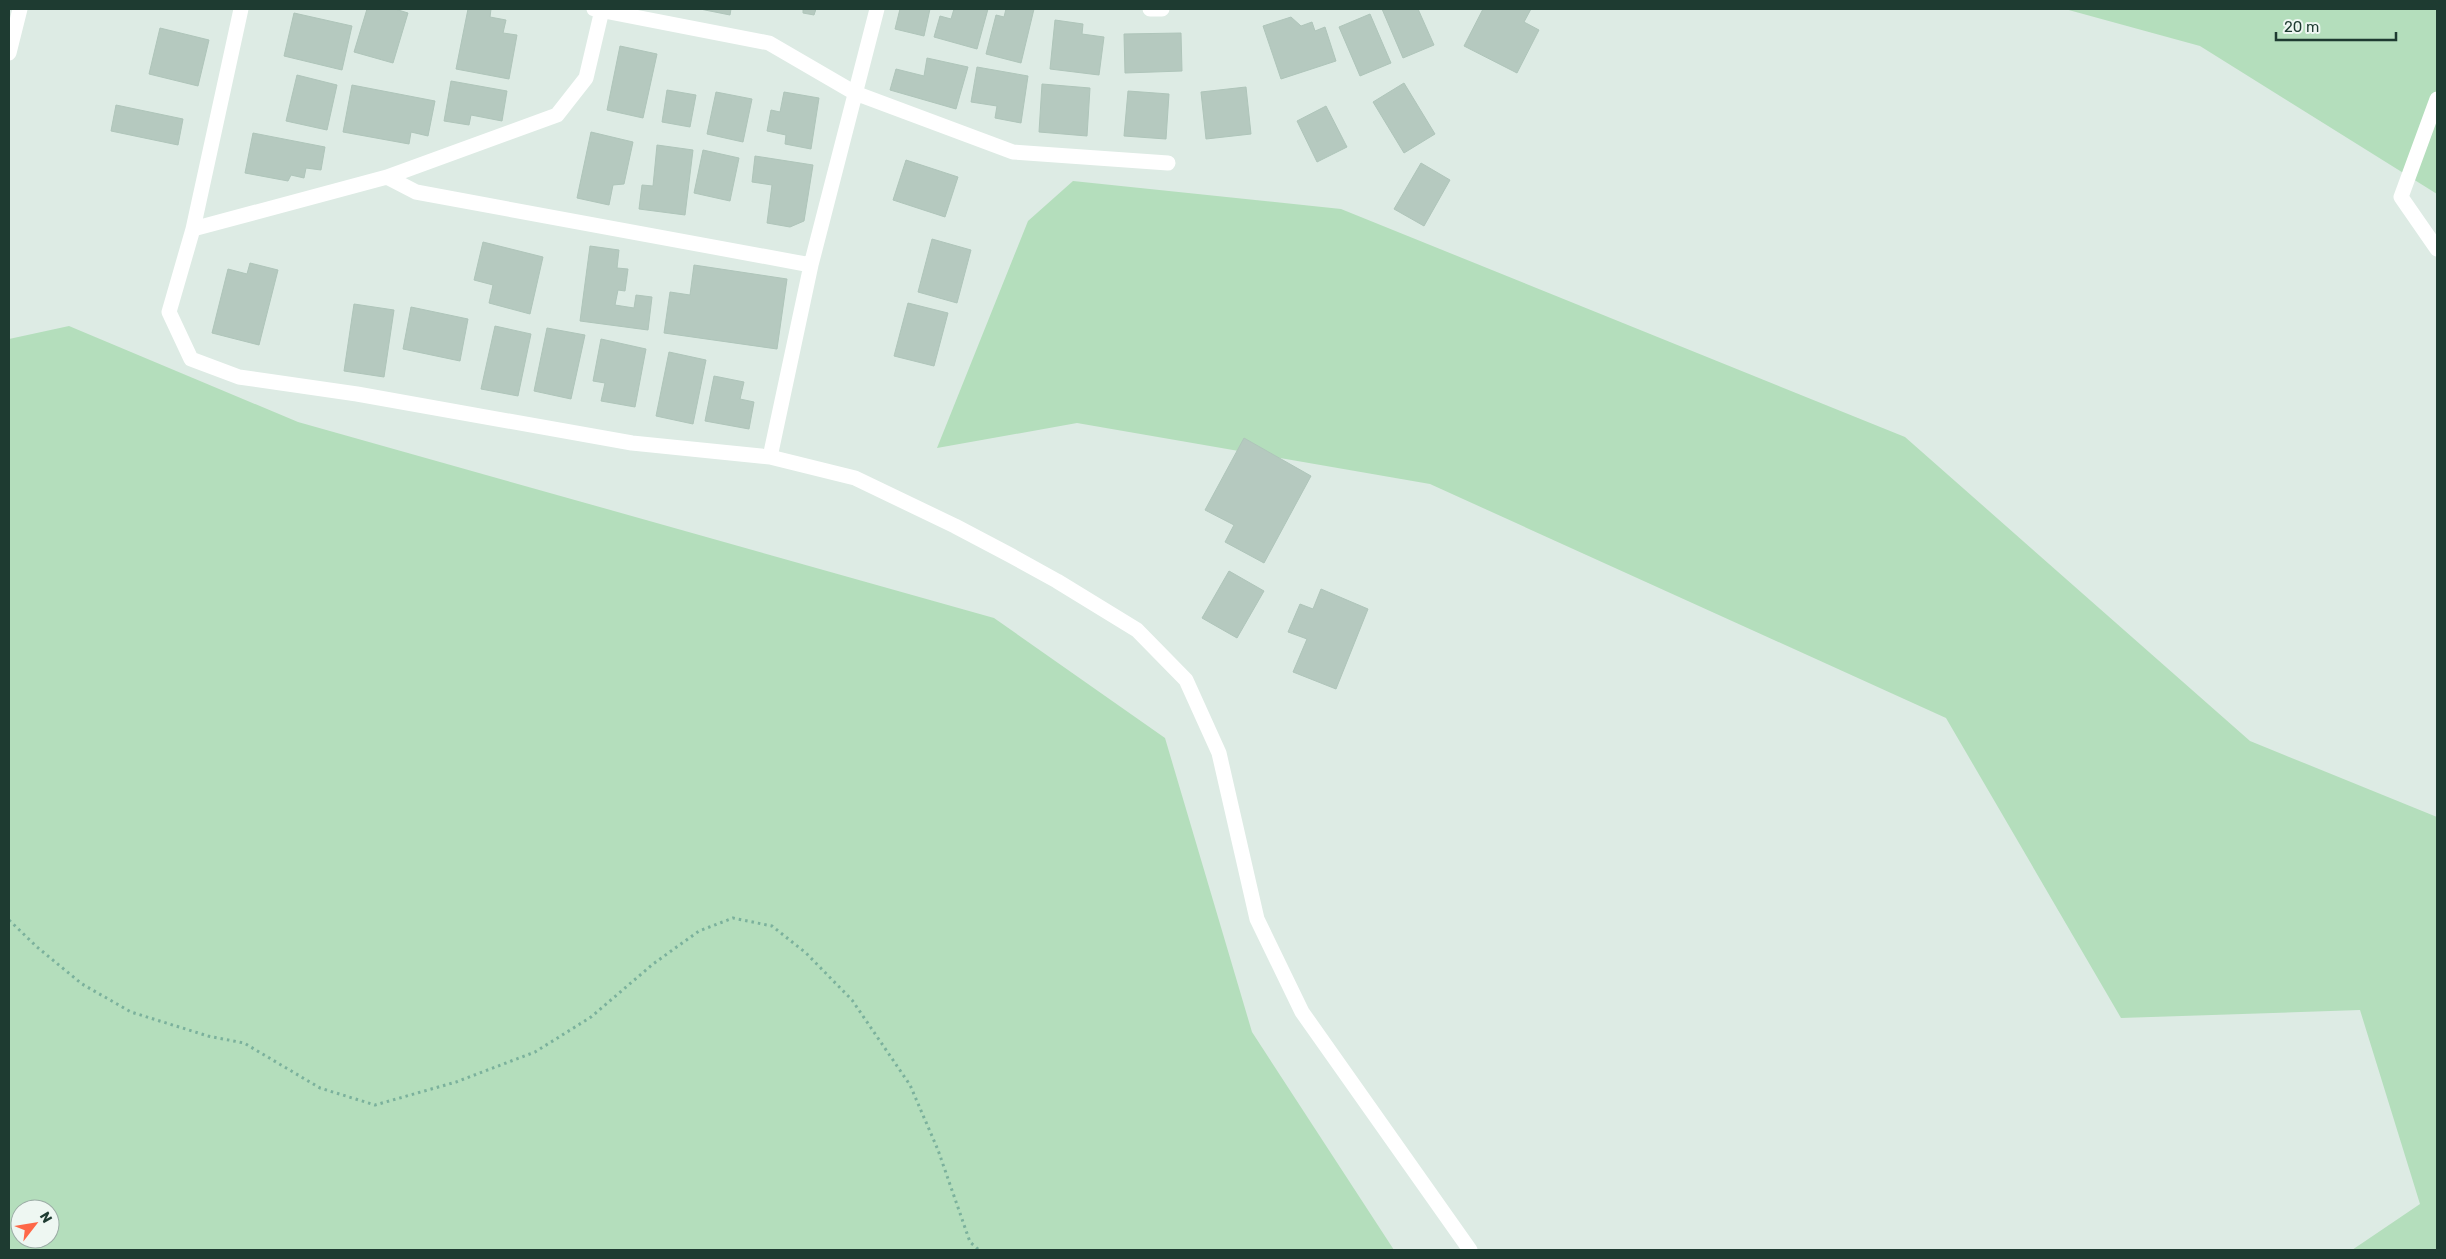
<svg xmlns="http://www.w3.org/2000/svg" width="2446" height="1259" font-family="Rubik,sans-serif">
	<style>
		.green { fill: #b4debc; fill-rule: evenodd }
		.building { fill: #b5c9bf; stroke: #afc5ba }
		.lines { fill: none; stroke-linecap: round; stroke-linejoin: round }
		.path { stroke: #7bb19c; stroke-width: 3; stroke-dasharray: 2.5 4; stroke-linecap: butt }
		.street { stroke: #fff; stroke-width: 15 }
	</style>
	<rect width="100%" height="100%" fill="#ddebe4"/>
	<path class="green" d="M2065,9H2437V194L2200,46Z
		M1073,181L1341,209L1905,437L2250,741L2437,817V1250H2352L2420,1204L2360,1010L2121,1018L1946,718L1430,484L1077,423L937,448L1028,221Z
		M69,326L298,422L994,618L1165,738L1252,1032L1394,1250H9V339ZM20,1209H50V1239H20Z"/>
	<path class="building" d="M367,9H395L408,13L393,63L354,52Z
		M468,9H491L490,17L506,20L503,33L517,35L509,79L456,69Z
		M700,9H731L730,15Z
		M803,9H816L814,15L803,13Z
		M900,9H930L924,36L895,29Z
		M954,9H988L977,49L934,37L940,16L951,19Z
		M1006,9H1034L1021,63L986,54L996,15L1004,17Z
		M1382,9H1418L1434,45L1403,58Z
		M1483,9H1531L1524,22L1539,30L1517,73L1464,46Z
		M294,13L352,26L342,70L284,56Z
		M1370,14L1391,63L1360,76L1339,27Z
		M1291,17L1301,26L1312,22L1315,31L1325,27L1336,61L1281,79L1263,26Z
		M1055,20L1083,24L1082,34L1104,37L1099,75L1050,69Z
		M160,28L209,40L198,86L149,74Z
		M1181,33L1182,71L1125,73L1124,34Z
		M620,46L657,54L643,118L607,110Z
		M927,58L968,67L956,109L890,90L896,69L924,76Z
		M977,67L1028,76L1021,123L995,118L997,106L971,102Z
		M297,75L337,85L327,130L286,121Z
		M451,81L507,91L502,121L471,115L469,125L444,121Z
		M1404,83L1435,134L1404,153L1373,102Z
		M1042,84L1090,88L1087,136L1039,132Z
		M352,85L435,101L428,136L411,132L409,144L343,132Z
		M1246,87L1251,134L1206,139L1201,92Z
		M667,90L696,95L690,127L662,122Z
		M1128,91L1169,94L1166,139L1124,136Z
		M716,92L752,99L743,142L707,134Z
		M784,92L819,98L811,149L785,144L786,135L767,131L771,110L780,112Z
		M116,105L183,119L178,145L111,131Z
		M1326,106L1347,147L1317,162L1297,121Z
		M591,132L633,142L624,184L613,185L609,205L577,198Z
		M253,133L325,147L321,170L306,168L304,178L291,175L288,181L245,173Z
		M657,145L693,150L685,215L639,209L642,185L653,186Z
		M703,150L739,158L730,201L694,193Z
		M755,156L813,165L804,221L790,227L767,223L772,185L752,182Z
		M906,160L958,177L945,217L893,200Z
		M1421,163L1450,180L1424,226L1394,209Z
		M932,239L971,250L957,303L918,292Z
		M483,242L543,257L530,314L489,303L493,285L474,280Z
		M590,246L619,250L617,268L628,269L625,291L618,290L615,305L634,308L636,295L652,297L648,330L580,321Z
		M250,263L278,270L259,345L212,333L228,269L247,274Z
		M694,265L787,279L777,349L664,333L670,292L690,295Z
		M908,303L948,313L934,366L894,356Z
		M354,304L394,310L384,377L344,371Z
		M411,307L468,319L460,361L403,349Z
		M495,326L531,334L518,396L481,389Z
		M547,328L585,335L571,399L534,391Z
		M601,339L646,349L635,407L601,401L605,383L593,381Z
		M669,352L706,360L693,424L656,416Z
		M714,376L744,382L740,399L754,402L749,429L705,421Z
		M1244,438L1311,476L1264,563L1225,542L1234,525L1205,510Z
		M1229,571L1264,591L1237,638L1202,618Z
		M1321,589L1368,609L1336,689L1293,672L1307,639L1288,632L1300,604L1313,609Z"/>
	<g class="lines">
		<path class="path" d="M9,920L37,947L82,984L131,1012L208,1036L244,1043L320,1088L375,1105L456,1082L535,1052L591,1017L653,964L699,931L733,918L772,926L806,953L852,1000L910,1085L938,1150L970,1242L979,1250"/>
		<path class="street" d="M241,9L193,229L169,312L191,359L239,377L357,394L632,443L770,457L855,478L955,526L1010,555L1057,581L1137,630L1186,680L1219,753L1257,919L1302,1012L1470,1250
			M594,9L769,43L855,93L1013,152L1168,163
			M1150,9H1162
			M9,53L20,9
			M2437,99L2401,197L2437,249
			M387,177L416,192L811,265
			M193,229L387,177L557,115L586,78L602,10
			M770,457L811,265L877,9"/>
	</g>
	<rect width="2446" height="1259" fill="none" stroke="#1e3b31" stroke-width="20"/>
	<g transform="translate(35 1224) rotate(59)"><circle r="24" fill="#eef7f2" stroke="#9baca5"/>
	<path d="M0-4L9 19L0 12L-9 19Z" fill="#fe6848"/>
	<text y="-8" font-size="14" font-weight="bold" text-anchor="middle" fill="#1e3b31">N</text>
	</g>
	<path d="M2276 32v8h120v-8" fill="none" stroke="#1e3b31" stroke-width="2.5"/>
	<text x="2284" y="32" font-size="15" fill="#1e3b31" stroke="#eef7f2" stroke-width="4" paint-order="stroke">20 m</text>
</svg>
